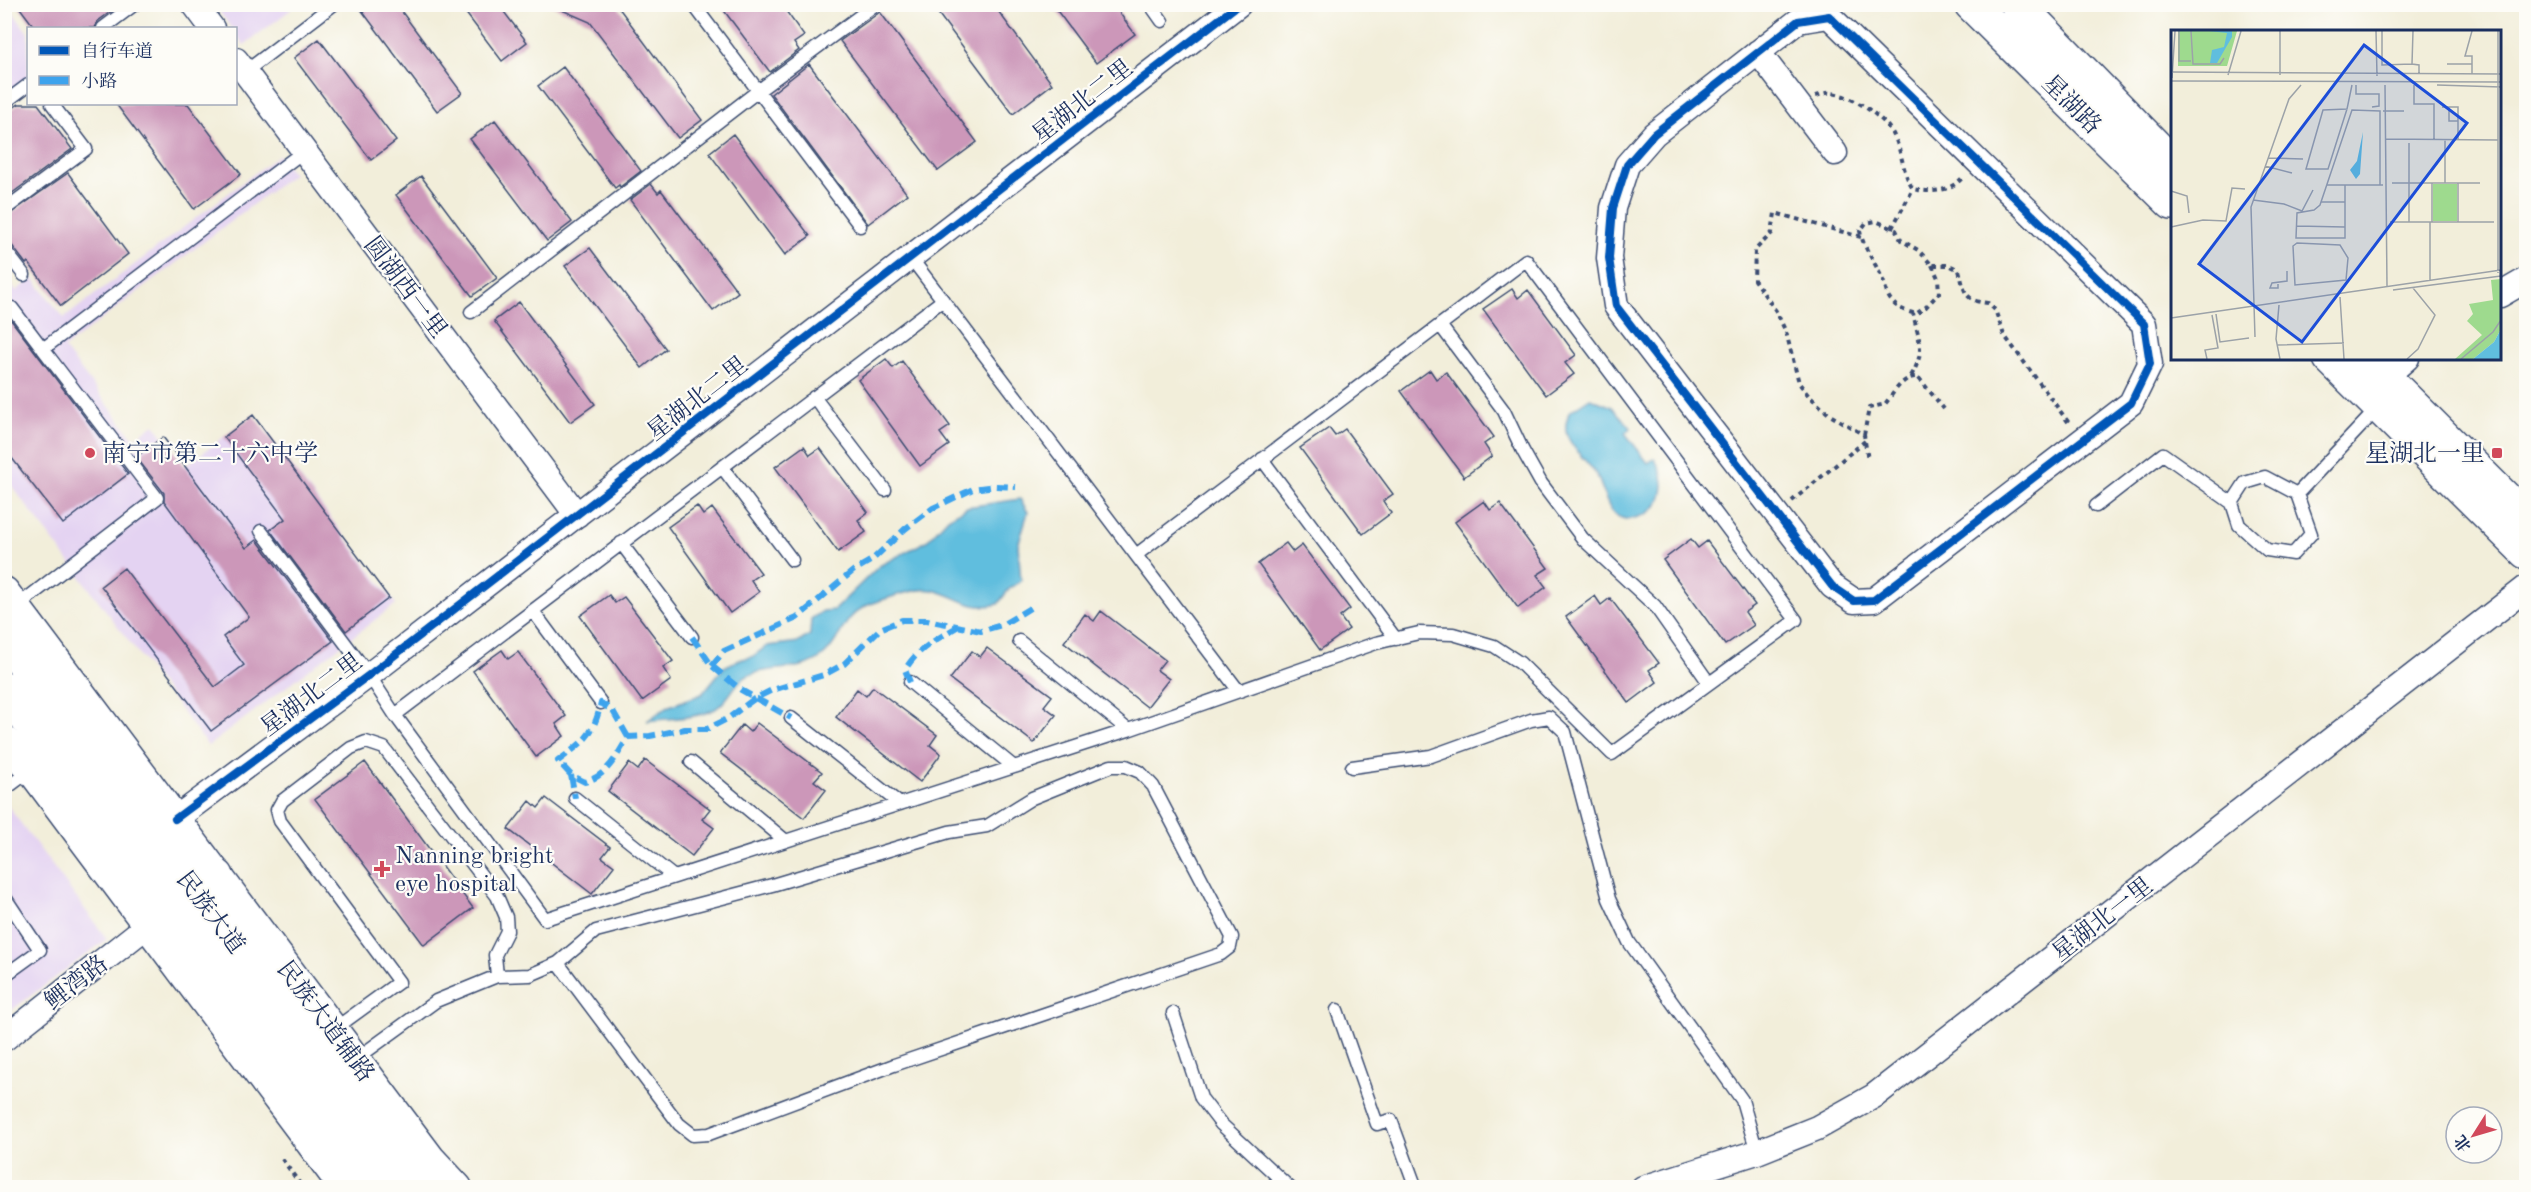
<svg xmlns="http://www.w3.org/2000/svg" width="2531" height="1192" font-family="'Old Standard TT','Noto Serif SC',serif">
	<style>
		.built { fill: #e4d3f2 }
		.water { fill: #60bede; stroke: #3e769e; stroke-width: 1.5 }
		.building { fill: #cc97b9 }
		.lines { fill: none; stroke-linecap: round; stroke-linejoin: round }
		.service-casing { stroke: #3b4c71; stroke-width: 15 }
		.minor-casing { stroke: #3b4c71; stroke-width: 27 }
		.tertiary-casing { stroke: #3b4c71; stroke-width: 33 }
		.secondary-casing { stroke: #3b4c71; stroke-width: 36 }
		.trunk-casing { stroke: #3b4c71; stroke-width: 36 }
		.path { stroke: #3b4c71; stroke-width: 4; stroke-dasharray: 4.5 4.5; stroke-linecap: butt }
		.service { stroke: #fff; stroke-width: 12 }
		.minor { stroke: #fff; stroke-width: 24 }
		.tertiary { stroke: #fff; stroke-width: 30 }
		.secondary { stroke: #fff; stroke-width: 33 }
		.trunk { stroke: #fff; stroke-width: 33 }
		.quiet { stroke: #3da3ed; stroke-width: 6; stroke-dasharray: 12 6; stroke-linecap: butt }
		.cycleway-casing { stroke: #fdfcf7; stroke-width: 11 }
		.cycleway { stroke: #0057b8; stroke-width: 8 }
		.poi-dot { fill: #d1495b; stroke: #fdfcf7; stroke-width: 2 }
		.labels { text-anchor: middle; stroke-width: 4.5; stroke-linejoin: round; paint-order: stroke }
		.street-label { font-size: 24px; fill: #1b2f5e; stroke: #fdfcf7 }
		.poi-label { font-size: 24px; fill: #1b2f5e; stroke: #fdfcf7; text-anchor: start }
		.inset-road { fill: none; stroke: #9ca2a8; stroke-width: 1.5 }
		.view { fill: #1d4ed8; fill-opacity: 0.15; stroke: #1d4ed8; stroke-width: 3 }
		.inset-edge { fill: none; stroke: #1b2f5e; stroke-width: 3 }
	</style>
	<rect width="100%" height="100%" fill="#fdfcf7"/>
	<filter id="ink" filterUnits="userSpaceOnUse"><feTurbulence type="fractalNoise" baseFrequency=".0167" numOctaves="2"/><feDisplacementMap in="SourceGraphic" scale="12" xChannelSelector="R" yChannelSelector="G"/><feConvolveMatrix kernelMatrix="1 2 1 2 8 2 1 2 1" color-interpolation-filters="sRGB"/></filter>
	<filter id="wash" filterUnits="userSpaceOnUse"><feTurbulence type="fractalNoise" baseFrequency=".008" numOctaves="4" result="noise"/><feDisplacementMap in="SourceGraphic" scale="24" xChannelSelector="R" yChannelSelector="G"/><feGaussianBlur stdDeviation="1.35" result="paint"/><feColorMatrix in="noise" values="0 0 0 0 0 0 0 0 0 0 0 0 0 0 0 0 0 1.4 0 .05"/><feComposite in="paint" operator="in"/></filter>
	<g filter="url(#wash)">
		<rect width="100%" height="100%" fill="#f2eeda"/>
		<path class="built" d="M7,4L28,33V78L5,95L4,5Z
			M214,5H297L244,45L236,34V28H232Z
			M279,155L293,174L64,348L134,439L154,424L185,466L253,415L396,604L208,746L5,477V277L16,291L33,278L64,318Z
			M5,802L107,939L5,1015Z"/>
		<path class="water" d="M1590,398L1612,407L1631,428L1625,433L1648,463L1654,459C1669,479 1665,508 1641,516C1636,518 1628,520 1622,518C1606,514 1604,488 1597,476C1588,461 1573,451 1567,435C1564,427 1567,420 1569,412Z
			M1020,499L1028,512L1018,545L1021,581L1008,590L998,604C969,612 958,595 932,590C917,587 885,599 870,604C842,616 843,637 825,654C806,672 778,666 755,673C733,679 732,699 715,709C696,719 669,718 647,721L667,707L702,694L724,667L738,660L752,657L767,646L799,642L810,635L811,619L823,611L834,610L879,566L927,541L948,518L967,507Z"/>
		<g id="blocks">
			<path class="building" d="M17,4H115L117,7L98,21L95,28H35Z
				M357,4H396L462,93L437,111Z
				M459,4H498L527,42L502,61Z
				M548,4H616L702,120L678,138L590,22Z
				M719,4H781L804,36L794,43L799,50L770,72Z
				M931,4H993L1052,84L1013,114Z
				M1052,4H1113L1135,34L1096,63Z
				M880,12L977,142L938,171L840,41Z
				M319,39L396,141L371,160L294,58Z
				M809,64L907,194L868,224L771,94Z
				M563,67L641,171L620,187L619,185L615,188L538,86Z
				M19,104H38L72,149L4,199V114Z
				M116,104H188L241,174L194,209Z
				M495,120L572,222L547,241L470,139Z
				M733,134L810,236L785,255L709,153Z
				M68,173L128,254L61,306L28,262L26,264L11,244L4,241V218Z
				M421,176L497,278L472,296L396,195Z
				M651,184L658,193L661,190L738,292L713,311L630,200Z
				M590,248L666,349L642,368L565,266Z
				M1512,289L1518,298L1528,290L1576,355L1565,363L1574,374L1546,395L1483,309Z
				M519,302L595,404L570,422L494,321Z
				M11,320L128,474L63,524L4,448V325Z
				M886,359L893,368L902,361L950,426L940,433L949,445L920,466L858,380Z
				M1430,370L1436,379L1446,372L1494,437L1484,444L1492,456L1464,477L1401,391Z
				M253,415L389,598L346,631L270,530L285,519L224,437Z
				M1329,428L1335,436L1345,429L1393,494L1383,501L1391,513L1363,534L1300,448Z
				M163,437L246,548L257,540L333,641L211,731L101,586L124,568L215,687L244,665L223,637L249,617L164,501V493L136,457Z
				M804,446L810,455L820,448L868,512L858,520L866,532L838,552L775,467Z
				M1484,501L1490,510L1500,503L1548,568L1537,575L1546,587L1518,608L1455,522Z
				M697,506L703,515L712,508L761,573L751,580L759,592L730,613L668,527Z
				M1691,539L1698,548L1707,541L1755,605L1745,612L1754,625L1725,645L1663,560Z
				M1286,543L1293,552L1302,545L1350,609L1340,617L1349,629L1320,650L1258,564Z
				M609,595L615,603L624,597L673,661L663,668L671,680L642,701L580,616Z
				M1595,596L1601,605L1610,598L1659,663L1649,670L1657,682L1629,703L1566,617Z
				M1101,611L1165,660L1157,670L1169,679L1147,707L1064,642L1085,614L1094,621Z
				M987,648L1052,696L1044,706L1056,715L1034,743L950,679L972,651L980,657Z
				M502,650L508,659L518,652L566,716L556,724L564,736L536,757L473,671Z
				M873,687L937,735L930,745L941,754L920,782L836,717L857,689L866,696Z
				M757,723L822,772L814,781L826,790L804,818L720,753L742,725L750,732Z
				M645,760L710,809L702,819L714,828L692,856L608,791L629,763L638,770Z
				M365,762L473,908L424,945L315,799Z
				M546,798L610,847L602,857L614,866L592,894L508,829L530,801L538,808Z"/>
		</g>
	</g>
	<g filter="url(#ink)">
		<use href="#blocks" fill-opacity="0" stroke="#3b4c71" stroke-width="1.5"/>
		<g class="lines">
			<g class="service-casing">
				<path id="service" d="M693,4L860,226
					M1150,4L1162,21
					M103,28L135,4
					M245,72L334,4
					M4,103L28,85
					M4,210L86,149L52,104
					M4,249L24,275
					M911,258L1238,690
					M943,300L395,715L545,919L1128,730L1376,643L1419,633L1453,634L1494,646L1520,663L1612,754L1796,620L1526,260L1136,555
					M471,312L758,91L876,4
					M4,314L12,308L43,349
					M1440,325L1504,411L1523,451L1541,483L1583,539L1655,606L1709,683
					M814,397L885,490
					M1262,459L1396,639
					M722,467L792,560
					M2297,494L2378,408
					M2096,506L2163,454L2232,503L2239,525L2267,550L2293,554L2311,534L2297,494L2265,477L2245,483L2232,503
					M261,531L369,675L395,715
					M621,543L692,637
					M16,607L157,498L43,349L304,151
					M533,611L601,703
					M1019,641L1128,730
					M910,682L1014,767
					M791,718L900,804
					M691,762L786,841
					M1352,767L1431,756L1531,720L1549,717L1565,732L1609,899L1629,942L1742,1100L1757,1152
					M4,790L32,769
					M575,798L674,877
					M4,896L40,950L4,976
					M1337,1010L1377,1124L1391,1120L1416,1188
					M1173,1013L1201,1098L1221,1124L1290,1188
					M333,1030L399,982L280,821L277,810L282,801L351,748L366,742L384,748L497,896L506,917L507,931L495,955L497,976
					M356,1059L436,1001L497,976L530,975L558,963L679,1124L693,1135L709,1134L894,1065L1221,954L1230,947L1232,937L1153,786L1140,772L1126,766H1111L1032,798L987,826L949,832L772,885L596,931L558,963"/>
			</g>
			<g class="minor-casing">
				<path id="minor" d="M194,4L212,28
					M1829,16L2144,324L2150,364L2131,403L1874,600L1854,601L1832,586L1616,306L1609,258L1613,208L1627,165L1654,134L1798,21Z
					M1758,52L1835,153
					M236,60L577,515
					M2500,295L2526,280
					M2384,378L2407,358
					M175,819L369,675L1239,4
					M4,1039L148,925
					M1643,1188L1757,1152L1817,1128L1874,1096L2526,588"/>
			</g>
			<g class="tertiary-casing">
				<path id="tertiary" d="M4,592L430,1159L457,1188
					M4,740L32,770L345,1188"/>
			</g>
			<g class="secondary-casing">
				<path id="secondary" d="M1971,4L2172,203
					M2017,4L2172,163
					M2330,358L2526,552
					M2365,358L2526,519"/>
			</g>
			<g class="trunk-casing">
				<path id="trunk" d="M4,637L417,1188
					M4,688L379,1188
					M195,892L217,876"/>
			</g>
			<path class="path" d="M1816,96C1820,95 1826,92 1830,93C1851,94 1886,118 1894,136C1903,154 1902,172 1913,189C1931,193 1950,192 1963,177
				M1892,228L1913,189
				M1861,237L1775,213L1772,233L1755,250L1754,280L1776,311L1786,332L1799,383L1809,396L1830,415L1864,435L1868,460
				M1932,265L1938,278L1939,293L1926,307L1916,314C1906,311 1897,309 1891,300C1887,296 1886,288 1884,283C1877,264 1863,248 1860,231L1866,223L1876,221L1896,230L1901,240L1918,250L1932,265H1949L1959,270C1965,291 1963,301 1988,303L1995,310L2004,335L2069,423
				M1911,376C1926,351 1919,341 1913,313
				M1864,435L1869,408L1885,404C1894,393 1902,376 1918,377L1944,409
				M1792,501L1865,441
				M282,1159L303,1188"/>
			<use href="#service" class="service"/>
			<use href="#minor" class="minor"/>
			<use href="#tertiary" class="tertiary"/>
			<use href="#secondary" class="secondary"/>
			<use href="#trunk" class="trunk"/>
			<path class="quiet" d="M692,637L712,666L741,690L791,718
				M712,666L724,651L797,618L853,571L872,560L905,529L933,508L973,489L995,486L1016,487
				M910,682L905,670C917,649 937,639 957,627
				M628,737L613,711L601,703C593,737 584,741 558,761L571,775L585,782C608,775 616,757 628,737L650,736L685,729H707L727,719L754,699L772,690L824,675L844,664L880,629L902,620H927L981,631L1002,625L1030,608
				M571,775L575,798"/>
			<g class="cycleway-casing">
				<path id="cycleway" d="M1829,16L2144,324L2150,364L2131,403L1874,600L1854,601L1832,586L1616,306L1609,258L1613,208L1627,165L1654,134L1798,21Z
					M175,819L369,675L1239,4"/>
			</g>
			<use href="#cycleway" class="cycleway"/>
		</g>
	</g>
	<g class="poi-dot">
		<circle cx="90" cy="453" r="6"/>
		<rect x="2491" y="447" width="12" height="12" rx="3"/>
		<path d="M379 860h6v6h6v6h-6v6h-6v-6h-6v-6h6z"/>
	</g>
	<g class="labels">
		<g class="street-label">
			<text transform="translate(1082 101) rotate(-38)" y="8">星湖北二里</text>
			<text transform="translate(2072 104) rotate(45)" y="8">星湖路</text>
			<text transform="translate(406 287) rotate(53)" y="8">圆湖西一里</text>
			<text transform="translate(697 398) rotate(-38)" y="8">星湖北二里</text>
			<text transform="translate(311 694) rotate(-37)" y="8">星湖北二里</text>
			<text transform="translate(211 912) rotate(53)" y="8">民族大道</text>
			<text transform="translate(2102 919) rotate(-38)" y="8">星湖北一里</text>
			<text transform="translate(76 982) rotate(-38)" y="8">鲤湾路</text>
			<text transform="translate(326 1021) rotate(53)" y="8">民族大道辅路</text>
		</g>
		<g class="poi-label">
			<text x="102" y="461">南宁市第二十六中学</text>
			<text x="2485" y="461" text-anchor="end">星湖北一里</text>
			<text x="395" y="863">Nanning bright<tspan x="395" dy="28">eye hospital</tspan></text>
		</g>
	</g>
	<g transform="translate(2171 30)">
		<rect width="330" height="330" fill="#f2eeda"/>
		<path d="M7,1H66L56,36H7ZM262,154H286V191H262ZM330,249V299L323,312L302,329H284L311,305L296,291L302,284L298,274L322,270L320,250Z" fill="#9eda8e"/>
		<path d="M38,1H61V7L46,33H39L41,20L53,17L56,3ZM192,102L189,144L185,149L179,140L186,131ZM330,299V329H302L323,312Z" fill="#60bede"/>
		<path class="inset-road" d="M8,1V31H20M20,1L22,34H49L53,28M109,1V45M205,1L206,46M211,1V35L241,34M242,1L241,34L248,35V44M301,1L294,26H301V44M327,1V243M276,34H301M0,42L330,44M57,45L70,1M1,48L4,1M0,51L330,52M185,55V64H208V76L201,77M214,55L216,256M243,55V74H263V109M266,55L330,57M271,77H287V110M278,77V91H287M176,79L157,139H135L152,80L176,79L181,55M212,81H233M214,109L327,110M97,128L132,129M94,136L121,143M221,153H261M274,153H309M287,153V192M156,155H212M174,155V208H125L126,183L143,180L149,175L181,80L209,81V155M0,161L16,166L18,183M82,170L113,174L131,181L142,160M150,172H174M219,192H323M238,192V113M259,192V250M261,192V153H274V110M125,196L174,197M0,197L32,190L55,191L61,158L74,159M126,213L169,215L177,228L175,250L124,255L122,216ZM107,254V258H99L101,253L116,251V241M222,260L330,246M169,267L173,329M108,275L105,309L109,329M45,284L49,312L78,308M0,288L330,240M84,307L80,177L118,69L130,55M106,315L173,313M36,329L34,320L47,318L41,285M236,329L247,319L264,285L242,258M290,329L322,302L330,290"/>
		<path class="view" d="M193,15L296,93L131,312L28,234Z"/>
		<rect width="330" height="330" class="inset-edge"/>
	</g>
	<rect width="2531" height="1192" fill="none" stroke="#fdfcf7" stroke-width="24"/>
	<rect x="27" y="27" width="210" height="78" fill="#fdfcf7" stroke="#a3aaba" stroke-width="1.5"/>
	<rect x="39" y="46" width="30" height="9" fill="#0057b8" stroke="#a3aaba" stroke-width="1.5"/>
	<text x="81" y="57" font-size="18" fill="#1b2f5e">自行车道</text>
	<rect x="39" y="76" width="30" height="9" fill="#3da3ed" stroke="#a3aaba" stroke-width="1.5"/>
	<text x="81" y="87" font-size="18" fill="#1b2f5e">小路</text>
	<g transform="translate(2474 1135) rotate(233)"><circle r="28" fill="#fdfcf7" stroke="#a3aaba" stroke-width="1.5"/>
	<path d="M0-4.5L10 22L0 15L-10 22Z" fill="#d1495b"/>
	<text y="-9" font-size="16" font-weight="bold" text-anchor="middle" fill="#1b2f5e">北</text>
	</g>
</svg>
